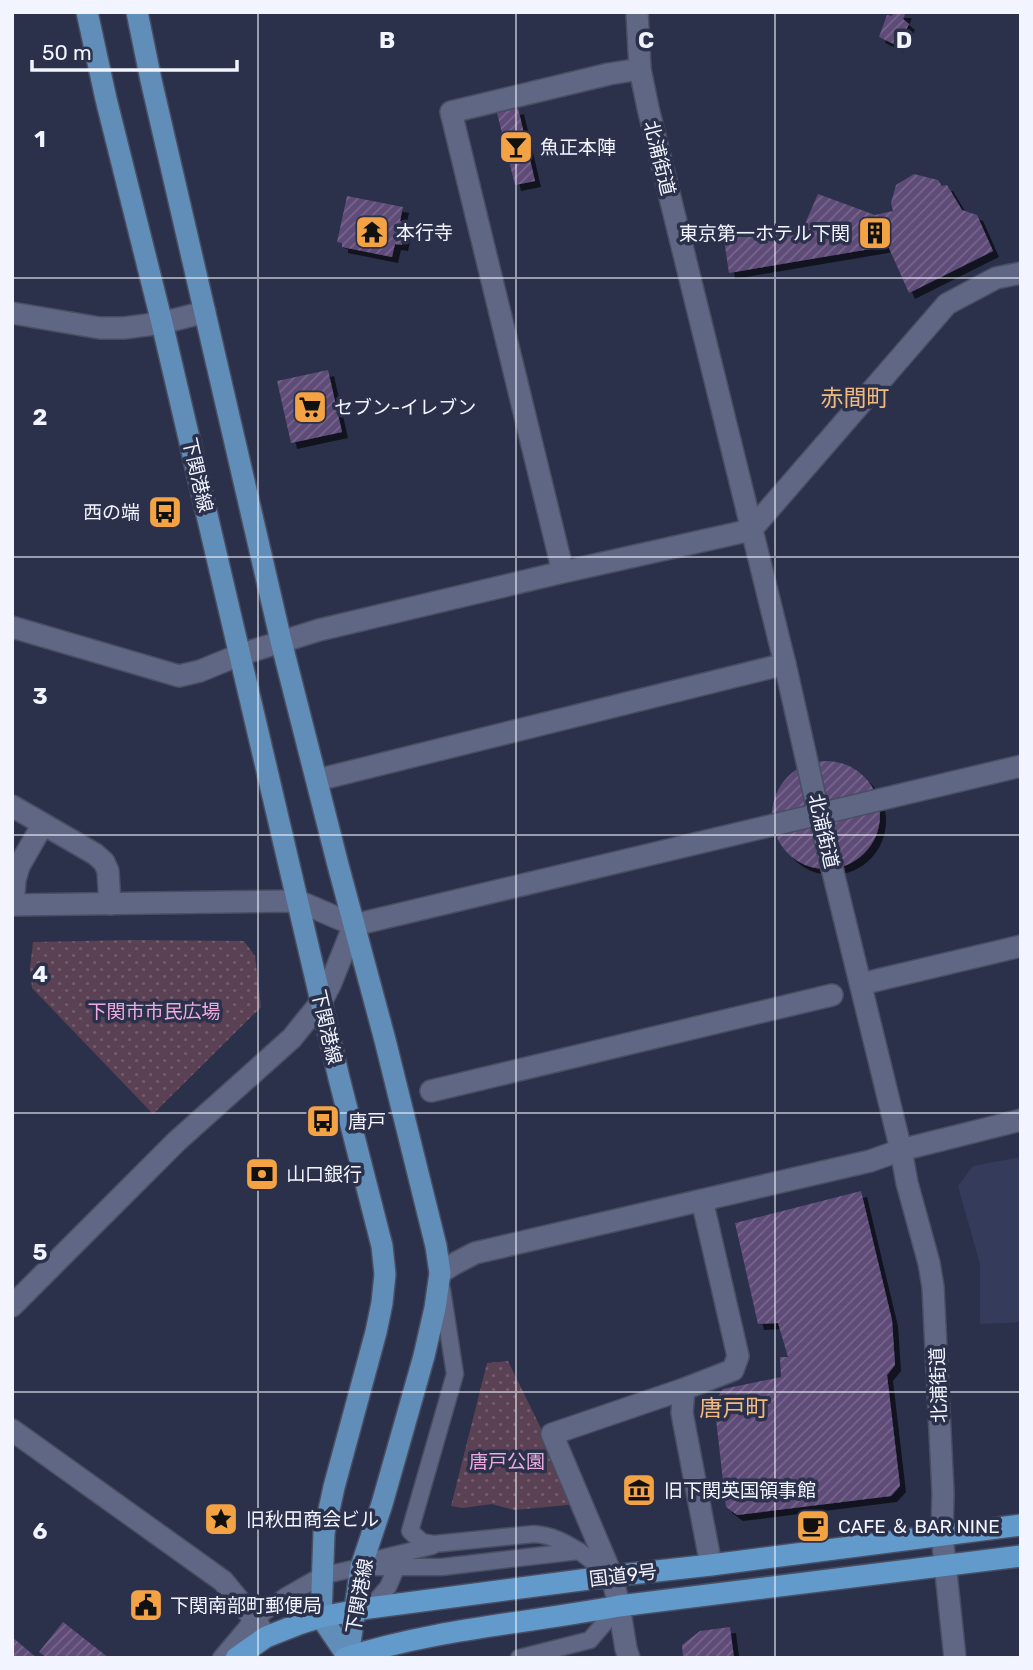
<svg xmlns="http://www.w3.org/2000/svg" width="1033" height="1670" font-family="Rubik,'Noto Sans JP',sans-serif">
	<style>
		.built { fill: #353c5b }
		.grass { fill: url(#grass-dots) }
		.building { fill: url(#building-hatch); filter: url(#shadow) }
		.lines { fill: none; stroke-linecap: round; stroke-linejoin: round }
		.service-casing { stroke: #494e62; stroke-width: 19 }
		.pedestrian-casing { stroke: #494e62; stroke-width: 24 }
		.minor-casing { stroke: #494e62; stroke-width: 24 }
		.tertiary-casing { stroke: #494e62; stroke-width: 24 }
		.primary-casing { stroke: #494e62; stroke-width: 24 }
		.trunk-casing { stroke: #494e62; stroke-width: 24 }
		.service { stroke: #606784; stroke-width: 16 }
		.pedestrian { stroke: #606784; stroke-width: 21 }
		.minor { stroke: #606784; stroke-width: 21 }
		.tertiary { stroke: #606784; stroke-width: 21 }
		.primary { stroke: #618db9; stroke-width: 21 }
		.trunk { stroke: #619acb; stroke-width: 21 }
		.grid { fill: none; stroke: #f2f5ff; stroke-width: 2; stroke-opacity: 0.55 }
		.labels { text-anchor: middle; stroke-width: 7; stroke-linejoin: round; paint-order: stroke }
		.poi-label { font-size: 19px; fill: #f2f5ff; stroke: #2b314b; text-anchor: start }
		.street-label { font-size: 19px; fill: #f2f5ff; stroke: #2b314b }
		.park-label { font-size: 19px; fill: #efabdf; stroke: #2b314b }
		.quarter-label { font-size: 23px; fill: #f2ba7e; stroke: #2b314b }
		.grid-label { font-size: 23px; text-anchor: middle; font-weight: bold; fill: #f2f5ff; stroke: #2b314b; stroke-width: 7; stroke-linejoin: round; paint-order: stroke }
	</style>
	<defs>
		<pattern id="grass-dots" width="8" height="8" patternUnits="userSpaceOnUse" patternTransform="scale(1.75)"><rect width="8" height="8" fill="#5a4154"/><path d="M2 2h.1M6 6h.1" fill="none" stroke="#725d6e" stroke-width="1.8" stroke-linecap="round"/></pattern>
		<pattern id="building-hatch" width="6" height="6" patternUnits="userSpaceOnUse" patternTransform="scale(1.75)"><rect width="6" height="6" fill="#5f4b77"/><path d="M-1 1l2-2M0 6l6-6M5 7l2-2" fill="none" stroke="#76668b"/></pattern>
		<filter id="shadow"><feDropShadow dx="6" dy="6" stdDeviation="0" flood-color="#0009"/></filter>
	</defs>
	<rect width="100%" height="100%" fill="#2b314b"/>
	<path class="built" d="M1021,1157V1322L980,1324V1264L958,1186L973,1166Z"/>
	<path class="grass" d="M132,940L244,941L255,956L261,1007L153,1114L32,988L30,968L33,942Z
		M508,1361L578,1504L514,1510L492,1504L463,1508L451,1506L487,1363Z"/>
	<path class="building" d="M893,12H906L903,19L909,24L898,46L879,37L887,15L892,16Z
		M518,108L535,181L515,185L497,113Z
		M914,174L938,180L942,186L947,185L962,210L977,215L993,251L909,293L888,246L729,273L724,240L804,226L818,194L875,215L893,211L891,203L896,185Z
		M347,196L403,207L400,221L407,222L402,245L395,244L392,257L342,247V243L337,242Z
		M328,370L342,432L291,443L277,381Z
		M772 815a54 54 0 1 1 108 0a54 54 0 1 1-108 0Z
		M861,1191L892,1320L895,1365L887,1375L900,1486L891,1496L737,1515L726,1507L714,1402L723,1389L781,1377L780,1357H788L778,1323L758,1324L735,1223Z
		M63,1622L109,1658H47L39,1652Z
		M730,1627L734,1658H683L682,1645L700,1631Z
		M12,1637L37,1658H12Z"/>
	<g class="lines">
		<g class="service-casing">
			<path id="service" d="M442,1290L455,1374L410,1531L422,1542L434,1544L534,1534C552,1535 564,1542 579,1551
				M367,1567H442L579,1551L612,1576
				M368,1610L388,1587L400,1559
				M221,1658L248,1626L263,1613L286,1596L321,1576L361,1567L378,1559L432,1546
				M519,1658L590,1640L619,1606"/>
		</g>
		<g class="pedestrian-casing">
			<path id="pedestrian" d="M431,1091L832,995"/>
		</g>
		<g class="minor-casing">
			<path id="minor" d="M12,313L100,328H124L162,323L205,312
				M563,572L451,112L609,74L640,69
				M12,627L179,676L200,671L239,655L319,630L563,572L751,530L947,304L996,278L1021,273
				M317,780L785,664
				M12,806L95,854L104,862L108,871L110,904
				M13,905L15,880L19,866L43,824
				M861,984L1021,946
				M440,1273L454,1264L475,1253L870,1161L901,1150
				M684,1389L682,1413L711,1565
				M12,1430L223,1581L255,1620L266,1637
				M629,1658L626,1649L619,1606L612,1576L552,1434L684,1389L733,1370L738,1356L702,1200"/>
		</g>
		<g class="tertiary-casing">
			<path id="tertiary" d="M637,12L640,69L648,108L785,664L819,815L901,1150L907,1183L929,1263L933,1287L943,1493L942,1535L955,1658
				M12,905L298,901L354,925L1021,766
				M901,1150L1021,1120
				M12,1306L177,1141L292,1038L321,1002L330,985L354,925"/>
		</g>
		<g class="primary-casing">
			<path id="primary" d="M87,12L106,99L162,323L339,1078L382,1246L385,1274L382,1303L376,1332L334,1487L324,1533L321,1617L348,1657
				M137,12L151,80L281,641L338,865L385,1040L436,1246L440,1273L435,1308L424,1356L382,1504L361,1567L348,1657"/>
		</g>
		<g class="trunk-casing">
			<path id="trunk" d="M236,1658L266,1637L299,1624L321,1617L369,1608L612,1576L711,1565L1021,1525
				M345,1658C434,1629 528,1623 619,1606L1021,1556"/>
		</g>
		<use href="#service" class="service"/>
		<use href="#pedestrian" class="pedestrian"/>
		<use href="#minor" class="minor"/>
		<use href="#tertiary" class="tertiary"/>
		<use href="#primary" class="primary"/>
		<use href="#trunk" class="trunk"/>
	</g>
	<path class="grid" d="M258,12V1658M516,12V1658M775,12V1658M12,278H1021M12,557H1021M12,835H1021M12,1113H1021M12,1392H1021"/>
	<defs>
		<g id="bar-square" transform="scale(1.75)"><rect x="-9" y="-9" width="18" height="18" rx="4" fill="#f4a344" stroke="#2b314b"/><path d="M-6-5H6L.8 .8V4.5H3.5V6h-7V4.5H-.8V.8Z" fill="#111"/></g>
		<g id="temple-square" transform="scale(1.75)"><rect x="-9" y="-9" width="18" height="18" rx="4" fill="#f4a344" stroke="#2b314b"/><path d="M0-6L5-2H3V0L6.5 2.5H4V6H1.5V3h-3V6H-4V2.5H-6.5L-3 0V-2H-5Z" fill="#111"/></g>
		<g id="building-square" transform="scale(1.75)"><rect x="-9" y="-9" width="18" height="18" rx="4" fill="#f4a344" stroke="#2b314b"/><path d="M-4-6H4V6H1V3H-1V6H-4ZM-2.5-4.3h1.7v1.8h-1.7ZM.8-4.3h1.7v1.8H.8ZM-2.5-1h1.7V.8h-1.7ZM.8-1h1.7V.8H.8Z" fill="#111"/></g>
		<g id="supermarket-square" transform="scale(1.75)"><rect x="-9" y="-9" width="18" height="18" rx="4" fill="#f4a344" stroke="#2b314b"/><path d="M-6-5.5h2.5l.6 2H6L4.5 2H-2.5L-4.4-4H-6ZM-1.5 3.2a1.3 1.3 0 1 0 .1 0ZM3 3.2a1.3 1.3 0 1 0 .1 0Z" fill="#111"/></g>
		<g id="bus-square" transform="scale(1.75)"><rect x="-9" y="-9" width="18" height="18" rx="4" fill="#f4a344" stroke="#2b314b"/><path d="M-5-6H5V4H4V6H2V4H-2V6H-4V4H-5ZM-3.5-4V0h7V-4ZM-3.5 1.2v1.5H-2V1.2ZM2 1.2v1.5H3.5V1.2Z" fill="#111"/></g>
		<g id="bank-square" transform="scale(1.75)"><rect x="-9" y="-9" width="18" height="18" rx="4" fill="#f4a344" stroke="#2b314b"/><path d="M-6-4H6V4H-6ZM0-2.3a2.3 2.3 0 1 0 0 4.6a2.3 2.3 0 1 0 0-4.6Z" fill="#111"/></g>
		<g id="museum-square" transform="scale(1.75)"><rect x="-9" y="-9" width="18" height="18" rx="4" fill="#f4a344" stroke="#2b314b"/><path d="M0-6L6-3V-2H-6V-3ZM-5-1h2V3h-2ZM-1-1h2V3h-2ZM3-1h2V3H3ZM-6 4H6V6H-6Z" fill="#111"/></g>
		<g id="sight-square" transform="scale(1.75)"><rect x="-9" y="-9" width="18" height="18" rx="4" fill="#f4a344" stroke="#2b314b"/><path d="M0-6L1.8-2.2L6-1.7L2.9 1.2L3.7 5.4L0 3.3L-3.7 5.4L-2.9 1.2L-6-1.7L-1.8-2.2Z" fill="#111"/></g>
		<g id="cafe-square" transform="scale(1.75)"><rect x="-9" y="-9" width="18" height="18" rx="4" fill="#f4a344" stroke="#2b314b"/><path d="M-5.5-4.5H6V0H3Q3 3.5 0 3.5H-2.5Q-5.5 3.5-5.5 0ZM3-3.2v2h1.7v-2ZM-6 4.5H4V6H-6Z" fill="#111"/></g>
		<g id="civic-square" transform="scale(1.75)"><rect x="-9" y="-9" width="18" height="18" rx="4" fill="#f4a344" stroke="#2b314b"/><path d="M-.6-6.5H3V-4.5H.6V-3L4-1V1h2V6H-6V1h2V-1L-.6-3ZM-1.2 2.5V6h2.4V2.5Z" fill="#111"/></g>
	</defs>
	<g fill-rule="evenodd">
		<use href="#bar-square" x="516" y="147"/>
		<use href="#temple-square" x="372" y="232"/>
		<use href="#building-square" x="875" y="233"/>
		<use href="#supermarket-square" x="310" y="407"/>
		<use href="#bus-square" x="165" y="512"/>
		<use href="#bus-square" x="323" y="1121"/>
		<use href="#bank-square" x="262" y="1174"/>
		<use href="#museum-square" x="639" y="1490"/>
		<use href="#sight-square" x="221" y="1519"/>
		<use href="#cafe-square" x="813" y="1526"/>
		<use href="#civic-square" x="146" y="1605"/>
	</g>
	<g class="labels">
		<g class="poi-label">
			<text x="540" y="154">魚正本陣</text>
			<text x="396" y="239">本行寺</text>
			<text x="850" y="240" text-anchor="end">東京第一ホテル下関</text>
			<text x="334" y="414">セブン-イレブン</text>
			<text x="140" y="519" text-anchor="end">西の端</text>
			<text x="348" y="1128">唐戸</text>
			<text x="286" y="1181">山口銀行</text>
			<text x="664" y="1497">旧下関英国領事館</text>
			<text x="246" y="1526">旧秋田商会ビル</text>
			<text x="838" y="1533">CAFE ＆ BAR NINE</text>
			<text x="170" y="1612">下関南部町郵便局</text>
		</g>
		<g class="street-label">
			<text transform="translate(660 158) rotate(76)" y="7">北浦街道</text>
			<text transform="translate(198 475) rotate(77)" y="7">下関港線</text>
			<text transform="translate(824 831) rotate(77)" y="7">北浦街道</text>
			<text transform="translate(327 1027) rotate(77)" y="7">下関港線</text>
			<text transform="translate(938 1385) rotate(-92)" y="7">北浦街道</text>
			<text transform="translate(623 1575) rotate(-7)" y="7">国道9号</text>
			<text transform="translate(359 1596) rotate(-80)" y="7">下関港線</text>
		</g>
		<g class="park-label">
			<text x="154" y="1018">下関市市民広場</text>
			<text x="507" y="1468">唐戸公園</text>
		</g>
		<g class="quarter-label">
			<text x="855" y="406">赤間町</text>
			<text x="734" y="1416">唐戸町</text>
		</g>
	</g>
	<g class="grid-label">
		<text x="387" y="48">B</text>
		<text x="646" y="48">C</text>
		<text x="904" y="48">D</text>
		<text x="40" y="147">1</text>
		<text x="40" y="425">2</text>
		<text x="40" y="704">3</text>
		<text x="40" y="982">4</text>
		<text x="40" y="1260">5</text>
		<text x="40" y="1539">6</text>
	</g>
	<rect width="1033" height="1670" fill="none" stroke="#f2f5ff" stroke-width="28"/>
	<path d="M32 60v10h205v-10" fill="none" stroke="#f2f5ff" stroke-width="3.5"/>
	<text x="42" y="60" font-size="21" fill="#f2f5ff" stroke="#2b314b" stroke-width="5" paint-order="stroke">50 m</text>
</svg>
